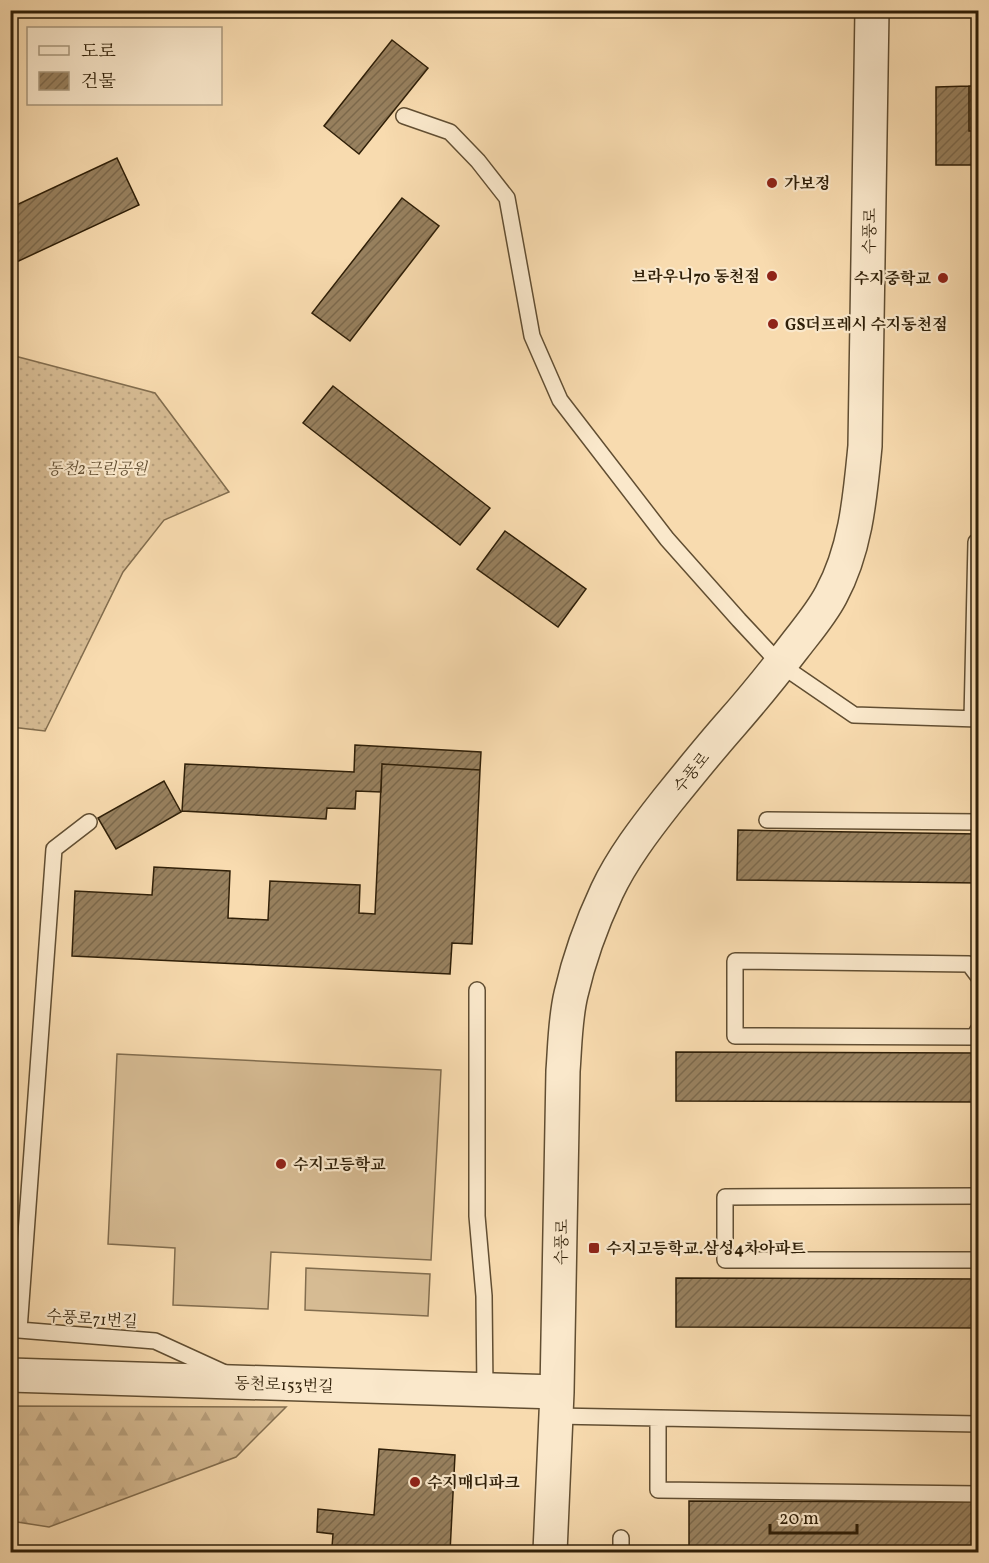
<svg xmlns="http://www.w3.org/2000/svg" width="989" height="1563" font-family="Vollkorn,'Noto Serif KR',serif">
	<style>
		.grass { fill: url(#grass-dots); stroke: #826d4e; stroke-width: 1.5 }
		.forest { fill: url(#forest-firs); stroke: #826d4e; stroke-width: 1.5 }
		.pitch { fill: #d6bb93; stroke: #826d4e; stroke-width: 1.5 }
		.building { fill: url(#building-hatch); stroke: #2f1f08; stroke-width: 1.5 }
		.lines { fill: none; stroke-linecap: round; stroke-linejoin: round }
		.service-casing { stroke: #614e32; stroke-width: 18 }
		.tertiary-casing { stroke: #614e32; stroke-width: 36 }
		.service { stroke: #fae8cb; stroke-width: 15 }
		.tertiary { stroke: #fae8cb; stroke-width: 33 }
		.poi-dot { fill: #8f2418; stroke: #fae8cb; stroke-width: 2 }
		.labels { text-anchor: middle; stroke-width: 4.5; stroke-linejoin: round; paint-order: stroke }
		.poi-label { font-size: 16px; font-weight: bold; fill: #2f1f08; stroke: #fae8cb; text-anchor: start }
		.street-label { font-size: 16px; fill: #2f1f08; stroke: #fae8cb }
		.park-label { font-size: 16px; font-style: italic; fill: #614e32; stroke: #fae8cb }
	</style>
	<defs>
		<pattern id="grass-dots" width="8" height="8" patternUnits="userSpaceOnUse" patternTransform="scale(1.5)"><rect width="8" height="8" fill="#d6bb93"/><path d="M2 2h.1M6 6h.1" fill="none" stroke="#b8a07d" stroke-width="1.8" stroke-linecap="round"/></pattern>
		<pattern id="forest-firs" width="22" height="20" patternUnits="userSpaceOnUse" patternTransform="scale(1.5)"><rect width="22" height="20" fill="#d6bb93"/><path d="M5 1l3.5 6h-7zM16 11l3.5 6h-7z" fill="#b8a07d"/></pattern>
		<pattern id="building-hatch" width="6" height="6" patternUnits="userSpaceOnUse" patternTransform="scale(1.5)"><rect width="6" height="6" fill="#98815f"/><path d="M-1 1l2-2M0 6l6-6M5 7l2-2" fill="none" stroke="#7c694c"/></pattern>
	</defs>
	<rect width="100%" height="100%" fill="#f8dbaf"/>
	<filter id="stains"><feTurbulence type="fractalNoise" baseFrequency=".00333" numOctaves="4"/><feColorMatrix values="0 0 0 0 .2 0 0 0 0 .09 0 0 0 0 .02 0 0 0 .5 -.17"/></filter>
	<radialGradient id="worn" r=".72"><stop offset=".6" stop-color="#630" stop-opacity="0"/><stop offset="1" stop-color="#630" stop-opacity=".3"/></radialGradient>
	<path class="grass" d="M11,355L155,393L229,492L164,520L123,572L45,731L11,727Z"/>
	<path class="forest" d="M11,1406L286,1407L236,1457L49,1527L11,1521Z"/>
	<path class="pitch" d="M117,1054L441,1070L431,1260L271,1252L268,1309L173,1305L175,1248L108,1244Z
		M306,1268L430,1274L428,1316L305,1310Z"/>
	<path class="building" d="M392,40L428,68L359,154L324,126Z
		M969,86H978V131H969Z
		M969,86V131H978V165H936V87Z
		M117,158L139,205L10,265V208Z
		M402,198L439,226L350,341L312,313Z
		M333,386L490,508L460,545L303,423Z
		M505,531L586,589L558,627L477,569Z
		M355,745L481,752L480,770L382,764L381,792L356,791L355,809L327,808L326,819L182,811L185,764L354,772Z
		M382,764L480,770L472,944L452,943L450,974L72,956L75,891L152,895L154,867L230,871L228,918L268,920L270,881L360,885L359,913L375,914Z
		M164,781L181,812L116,849L98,818Z
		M738,830L978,834V883L737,880Z
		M676,1052L978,1053V1102L676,1101Z
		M676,1278L978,1279V1328L676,1327Z
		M379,1449L455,1455L450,1552H347V1549L332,1547L333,1534L317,1532L318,1509L374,1515Z
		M689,1501L978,1502V1551L689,1550Z"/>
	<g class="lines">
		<g class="service-casing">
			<path id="service" d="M404,116L450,132L478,161L507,198L532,336L560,400L667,539L739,620L781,665L854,715L978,719
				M972,719L976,542H978
				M767,820L978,822
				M89,822L54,849L19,1330L155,1341L225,1373
				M978,976L969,964L735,961V1036L974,1037L978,1030
				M477,990V1216L484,1296L485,1391
				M978,1196L725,1197V1260H978
				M556,1416L978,1424
				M658,1418V1490L978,1494
				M621,1552V1538"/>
		</g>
		<g class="tertiary-casing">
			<path id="tertiary" d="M10,1375L557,1392
				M550,1552L557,1392L563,1071C565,1045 565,1019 571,994C579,959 592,923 607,891C622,859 645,829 667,801C688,775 709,749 731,724C753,699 774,673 794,647C807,630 821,614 831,595C856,549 860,497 865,446L872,10"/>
		</g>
		<use href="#service" class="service"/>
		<use href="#tertiary" class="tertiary"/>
	</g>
	<g class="poi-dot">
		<circle cx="772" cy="183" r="6"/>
		<circle cx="772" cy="276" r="6"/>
		<circle cx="943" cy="278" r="6"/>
		<circle cx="773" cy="324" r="6"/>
		<circle cx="281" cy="1164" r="6"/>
		<rect x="588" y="1242" width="12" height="12" rx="3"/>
		<circle cx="415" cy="1482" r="6"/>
	</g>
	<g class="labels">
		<g class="poi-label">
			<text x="784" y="189">가보정</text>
			<text x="760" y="282" text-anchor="end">브라우니70 동천점</text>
			<text x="931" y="284" text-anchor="end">수지중학교</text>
			<text x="785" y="330">GS더프레시 수지동천점</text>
			<text x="293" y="1170">수지고등학교</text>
			<text x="606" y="1254">수지고등학교.삼성4차아파트</text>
			<text x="427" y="1488">수지매디파크</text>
		</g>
		<g class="street-label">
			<text transform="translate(869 231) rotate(-89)" y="6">수풍로</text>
			<text transform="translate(691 772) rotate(-51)" y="6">수풍로</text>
			<text transform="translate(561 1242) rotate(-89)" y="6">수풍로</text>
			<text transform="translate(92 1318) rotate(4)" y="6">수풍로71번길</text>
			<text transform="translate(284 1384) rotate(2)" y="6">동천로153번길</text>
		</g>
		<g class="park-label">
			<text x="97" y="474">동천2근린공원</text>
		</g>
	</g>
	<rect width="989" height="1563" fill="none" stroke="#f8dbaf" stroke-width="36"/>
	<rect x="12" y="12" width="965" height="1539" fill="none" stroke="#2f1f08" stroke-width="3"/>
	<rect x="18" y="18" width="953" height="1527" fill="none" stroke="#2f1f08" stroke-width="1.5"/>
	<rect x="27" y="27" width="195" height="78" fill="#fae8cb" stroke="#a9987d" stroke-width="1.5"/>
	<rect x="39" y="46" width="30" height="9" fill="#fae8cb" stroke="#a9987d" stroke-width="1.5"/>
	<text x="81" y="57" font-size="18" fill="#2f1f08">도로</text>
	<rect x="39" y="72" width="30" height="18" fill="url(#building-hatch)" stroke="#a9987d" stroke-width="1.5"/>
	<text x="81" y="87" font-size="18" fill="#2f1f08">건물</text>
	<path d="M770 1524v9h87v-9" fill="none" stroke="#2f1f08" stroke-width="3"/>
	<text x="779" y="1524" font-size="18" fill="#2f1f08" stroke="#fae8cb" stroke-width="4.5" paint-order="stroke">20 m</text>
	<rect width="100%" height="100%" filter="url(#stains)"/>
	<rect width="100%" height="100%" fill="url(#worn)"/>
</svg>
